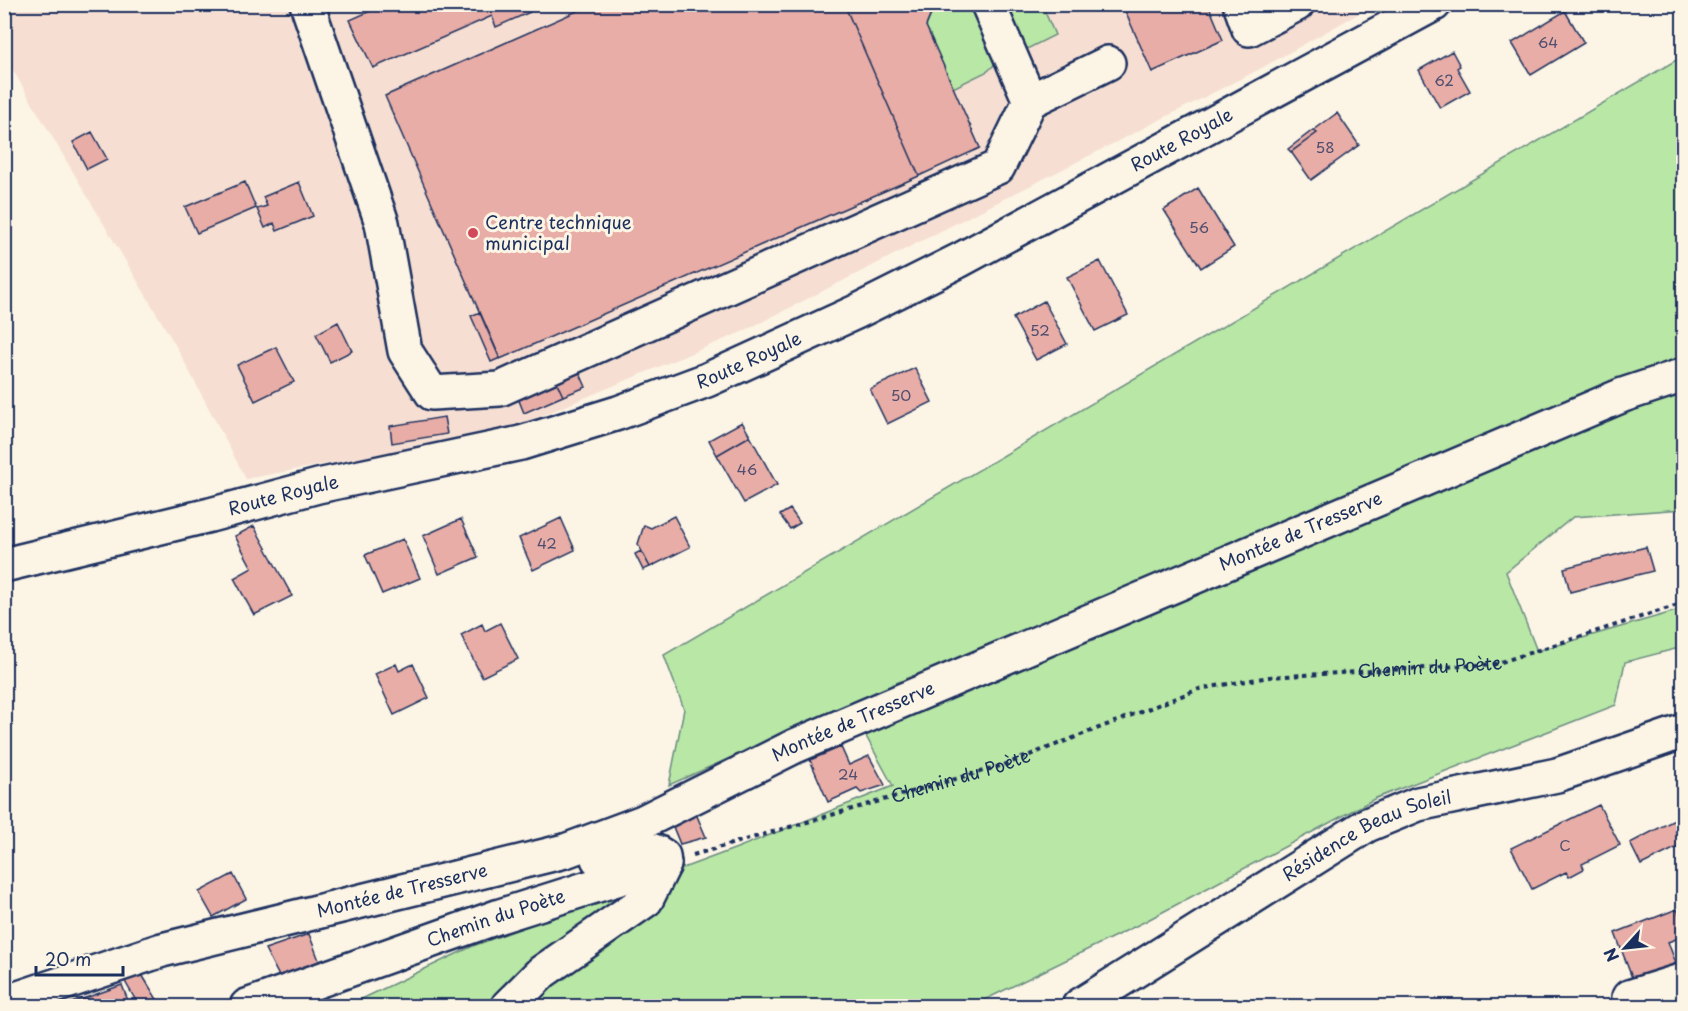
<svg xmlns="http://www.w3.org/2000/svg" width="1688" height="1011" font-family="'Playpen Sans',sans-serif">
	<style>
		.built { fill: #f6dfd2 }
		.green { fill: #b9e7a5; stroke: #6a8b82; stroke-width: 1.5 }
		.building { fill: #e8ada6; stroke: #1b2f5e; stroke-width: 1.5 }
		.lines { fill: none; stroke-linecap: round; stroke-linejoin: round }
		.minor-casing { stroke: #1b2f5e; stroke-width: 38 }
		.path { stroke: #1b2f5e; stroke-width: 4; stroke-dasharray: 4.5 4.5; stroke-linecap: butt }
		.minor { stroke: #fcf5e5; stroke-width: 33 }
		.poi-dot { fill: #d1495b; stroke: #fcf5e5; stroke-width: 2 }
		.labels { text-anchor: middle; stroke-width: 6; stroke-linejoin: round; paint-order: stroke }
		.number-label { font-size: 15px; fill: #4e4e70 }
		.street-label { font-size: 18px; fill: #1b2f5e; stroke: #fcf5e5 }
		.poi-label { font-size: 18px; fill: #1b2f5e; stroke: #fcf5e5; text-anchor: start }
	</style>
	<rect width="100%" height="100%" fill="#fcf5e5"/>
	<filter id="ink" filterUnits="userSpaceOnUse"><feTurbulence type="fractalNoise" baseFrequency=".0167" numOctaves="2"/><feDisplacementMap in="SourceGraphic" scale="12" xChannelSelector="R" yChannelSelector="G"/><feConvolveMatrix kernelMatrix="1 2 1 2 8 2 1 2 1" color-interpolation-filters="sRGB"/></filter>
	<g filter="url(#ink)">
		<path class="built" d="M4,5H1374L1260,69L742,332L508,430L246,479L177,348L5,57Z"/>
		<path class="green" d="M935,5H969L994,56V65L988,71L953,88L926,27Z
			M1006,5H1042L1055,35L1027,49Z
			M1683,56V509L1573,517L1506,572L1537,651L1683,609V647L1625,662L1616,705L1376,798L1144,922L972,1006H347L473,946L737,848L893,786L849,705L669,785L684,709L664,655Z"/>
		<path class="building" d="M386,4H527L530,12L496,27L492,16L373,68L350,20Z
			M593,4H844L919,176L500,359L385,96Z
			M844,4H935L926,26L980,148L919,176Z
			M1122,4H1208L1223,40L1152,72Z
			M1565,11L1584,43L1531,75L1512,43Z
			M1452,51L1460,66L1457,68L1470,91L1440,108L1419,70Z
			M1337,113L1359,145L1311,180L1291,152L1317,133L1314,130Z
			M1313,130L1317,133L1291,152L1288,149Z
			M92,132L107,159L87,169L73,142Z
			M245,182L256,208L197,233L185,207Z
			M299,182L313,216L277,231L274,223L265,228L257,209L267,206L263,197Z
			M1198,188L1234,247L1201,268L1164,210Z
			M1100,261L1128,315L1095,331L1067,277Z
			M1044,301L1067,344L1036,360L1013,318Z
			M480,312L500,358L491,362L471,316Z
			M338,322L352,351L330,362L316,334Z
			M276,347L294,382L255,401L237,365Z
			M915,368L932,402L887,424L870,389Z
			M579,371L586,387L563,396L556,381Z
			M556,381L563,396L524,413L518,398Z
			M444,417L447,434L392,443L390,426Z
			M742,422L750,436L717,455L709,440Z
			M750,436L777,485L744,503L717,455Z
			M790,509L800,523L790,529L780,515Z
			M674,516L690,547L650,567L638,544L644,525L651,528Z
			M561,518L575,550L533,570L519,538Z
			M461,519L478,557L439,574L423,536Z
			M254,526L292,596L254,615L234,578L252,568L235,536Z
			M403,539L420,578L382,594L365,555Z
			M1646,547L1653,571L1570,592L1564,568Z
			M641,551L650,567L643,570L635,554Z
			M500,623L518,659L482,677L461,635L482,624L485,631Z
			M396,664L399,671L413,664L429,698L394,715L375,674Z
			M841,747L849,765L869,756L885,785L861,793L857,789L828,802L810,760Z
			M1599,805L1620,845L1582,864L1584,869L1569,877L1566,872L1532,889L1511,848Z
			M694,809L706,837L680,844L671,822Z
			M1684,815V844L1641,865L1630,843Z
			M233,874L246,899L213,917L199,892Z
			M1677,909L1684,927V936L1668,942L1677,966L1634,983L1615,933Z
			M309,934L320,963L280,978L265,949Z
			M141,973L161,1006H139L123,978Z
			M122,985L130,1006H63Z"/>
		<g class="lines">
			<g class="minor-casing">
				<g id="minor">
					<path d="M307,4L382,223L405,351L432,393L500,389L998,167L1030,101L1108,63"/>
					<path d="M988,4L1030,101"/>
					<path d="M1240,4L1249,29L1297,4"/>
					<path id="s2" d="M4,565L210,515L318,486L521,443L618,413L707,380L856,312L960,260L1434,4"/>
					<path d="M1629,997L1684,980"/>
					<path id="s3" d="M4,1003L162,950L565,851L643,822L795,746L1623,395L1684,375"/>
					<path id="s4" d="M247,1006L500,916L664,864"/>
					<path d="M508,1006L542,972L646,900L664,864L663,856C643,841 620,853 598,859"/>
					<path id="s5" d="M1079,1006L1367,825L1418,804L1557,775L1684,731"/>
				</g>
			</g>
			<path class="path" id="s1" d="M693,855L1004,765L1199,689L1269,677L1495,664L1684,603"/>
			<use href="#minor" class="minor"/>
		</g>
	</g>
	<circle class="poi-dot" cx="473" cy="233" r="6"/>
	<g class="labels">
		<g class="number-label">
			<text x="1548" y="48">64</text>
			<text x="1444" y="86">62</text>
			<text x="1325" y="153">58</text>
			<text x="1199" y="233">56</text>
			<text x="1040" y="336">52</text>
			<text x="901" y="401">50</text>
			<text x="747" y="475">46</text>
			<text x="547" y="549">42</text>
			<text x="848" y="780">24</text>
			<text x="1565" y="851">C</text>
		</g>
		<g class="street-label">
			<text dy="6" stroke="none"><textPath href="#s2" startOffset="1260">Route Royale</textPath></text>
			<text dy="6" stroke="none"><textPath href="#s2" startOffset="774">Route Royale</textPath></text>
			<text dy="6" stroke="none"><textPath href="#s2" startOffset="288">Route Royale</textPath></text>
			<text dy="6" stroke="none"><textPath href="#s3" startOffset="1384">Montée de Tresserve</textPath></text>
			<text dy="6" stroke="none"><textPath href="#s1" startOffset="765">Chemin du Poète</textPath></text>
			<text dy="6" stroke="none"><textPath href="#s3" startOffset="898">Montée de Tresserve</textPath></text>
			<text dy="6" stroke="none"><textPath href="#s1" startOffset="279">Chemin du Poète</textPath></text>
			<text dy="6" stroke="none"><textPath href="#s5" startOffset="336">Résidence Beau Soleil</textPath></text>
			<text dy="6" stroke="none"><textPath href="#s3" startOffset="414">Montée de Tresserve</textPath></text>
			<text dy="6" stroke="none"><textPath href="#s4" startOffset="264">Chemin du Poète</textPath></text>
		</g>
		<g class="poi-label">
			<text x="485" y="229">Centre technique<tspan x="485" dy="21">municipal</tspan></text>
		</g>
	</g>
	<rect width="1688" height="1011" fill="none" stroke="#fcf5e5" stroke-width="24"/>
	<rect x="12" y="12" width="1664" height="987" fill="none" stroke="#1b2f5e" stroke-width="2" filter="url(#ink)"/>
	<g transform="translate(1625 948) rotate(243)" stroke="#fcf5e5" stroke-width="4.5" paint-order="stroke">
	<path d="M0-4.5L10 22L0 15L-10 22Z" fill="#1b2f5e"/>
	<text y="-9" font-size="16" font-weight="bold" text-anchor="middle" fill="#1b2f5e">N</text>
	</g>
	<path d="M36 966v9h87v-9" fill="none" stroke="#1b2f5e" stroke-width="3"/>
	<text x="45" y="966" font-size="18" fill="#1b2f5e" stroke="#fcf5e5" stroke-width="4.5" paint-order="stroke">20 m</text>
</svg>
